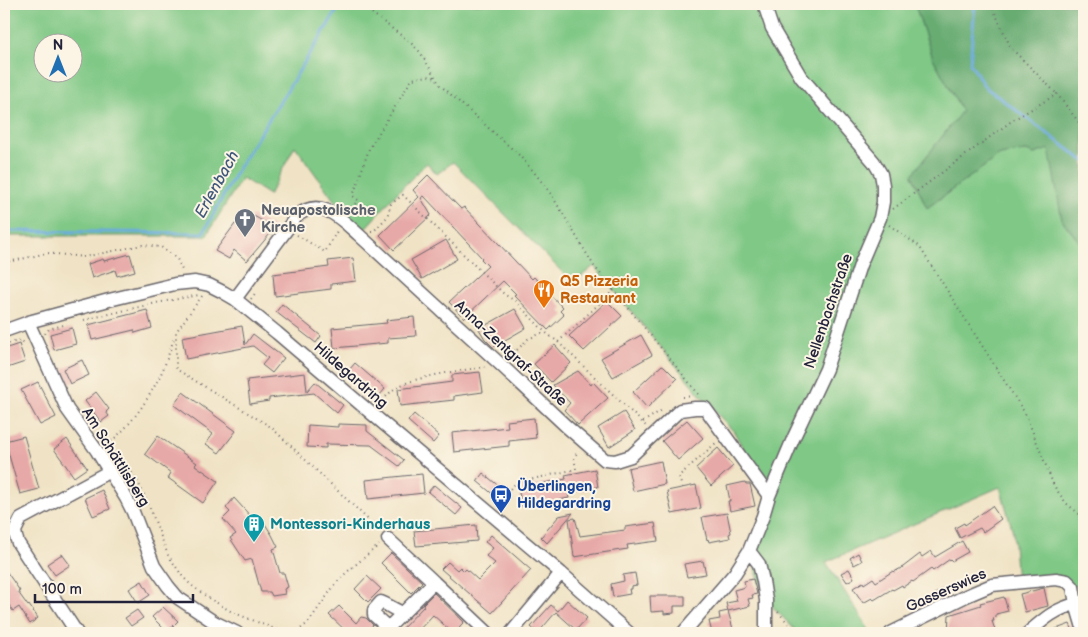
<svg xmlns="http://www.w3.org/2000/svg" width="1088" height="637" font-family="'Balsamiq Sans',sans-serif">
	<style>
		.green { fill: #7fc885; stroke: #507560; fill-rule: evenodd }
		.forest { fill: #67ac72; stroke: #446756 }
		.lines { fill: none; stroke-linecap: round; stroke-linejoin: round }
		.stream { stroke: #6baade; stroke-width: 3 }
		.building { fill: #e7a9a7 }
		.minor-casing { stroke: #6a666b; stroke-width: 15 }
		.path { stroke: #6a666b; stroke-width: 2; stroke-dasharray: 1 4; stroke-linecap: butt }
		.minor { stroke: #fff; stroke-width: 12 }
		.labels { text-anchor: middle; stroke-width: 4; stroke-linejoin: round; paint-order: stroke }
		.worship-label { font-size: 15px; font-weight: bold; fill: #5b616d; stroke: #fcf5e5; text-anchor: start }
		.food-label { font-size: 15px; font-weight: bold; fill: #c56008; stroke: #fcf5e5; text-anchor: start }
		.street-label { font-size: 15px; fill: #22223b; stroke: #fcf5e5 }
		.transit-label { font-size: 15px; font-weight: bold; fill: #164399; stroke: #fcf5e5; text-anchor: start }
		.culture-label { font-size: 15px; font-weight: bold; fill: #0d838f; stroke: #fcf5e5; text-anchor: start }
		.water-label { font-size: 16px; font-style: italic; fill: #3f587c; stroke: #fcf5e5 }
	</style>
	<rect width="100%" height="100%" fill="#fcf5e5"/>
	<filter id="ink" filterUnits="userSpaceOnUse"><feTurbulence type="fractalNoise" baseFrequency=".02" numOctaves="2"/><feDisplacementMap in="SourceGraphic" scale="10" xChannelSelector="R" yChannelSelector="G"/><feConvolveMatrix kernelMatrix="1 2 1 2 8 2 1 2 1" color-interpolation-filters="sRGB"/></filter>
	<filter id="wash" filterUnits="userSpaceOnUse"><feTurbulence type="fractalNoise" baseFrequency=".0096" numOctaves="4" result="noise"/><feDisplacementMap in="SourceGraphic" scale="20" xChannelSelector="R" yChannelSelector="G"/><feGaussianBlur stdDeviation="1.12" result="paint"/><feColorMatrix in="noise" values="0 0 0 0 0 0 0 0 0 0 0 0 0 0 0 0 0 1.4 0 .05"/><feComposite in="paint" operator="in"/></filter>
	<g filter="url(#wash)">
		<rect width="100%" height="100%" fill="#f0e3c5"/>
		<path class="green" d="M4,4H913L917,11L933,58L962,111L912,175L927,208L1000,155L1026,151L1035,154L1050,148L1062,220L1084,248V583L1073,587L1067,581L1017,582L1013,532L1000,487L826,562L871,633H798L766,600L749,551L769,496L734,432L701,396L594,266L573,283L453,162L437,174L427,163L399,191L359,235L295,146L269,195L242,178L206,236H4ZM42,42H72V72H42Z"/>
		<path class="forest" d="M913,4H1084V19L1077,26L1084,35V248L1062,220L1049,149L1034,154L1026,151L1000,155L927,208L912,175L962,111L933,58L917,11Z"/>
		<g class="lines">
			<path class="stream" d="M975,4L970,63L985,87L1084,161
				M4,231L203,233L239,167L341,4"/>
		</g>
		<g id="blocks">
			<path class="building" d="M428,175L461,209L464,207L532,279L534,277L563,308L560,311L564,315L548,330L514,295L516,294L503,281L464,318L449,302L488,266L481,259L482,258L424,196L421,198L431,215L394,250L380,235L419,197L413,190Z
				M252,215L275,228L247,261L234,250L229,259L215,251L235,224L246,226Z
				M446,240L457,259L422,279L411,260Z
				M130,254L135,271L117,276L115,270L92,278L88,264L103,259L104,261Z
				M353,258L356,281L331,284V289L275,296L273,274L329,267L328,261Z
				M607,301L622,316L584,351L569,336Z
				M282,304L321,336L316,343L276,312Z
				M515,309L526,328L493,347L485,339L479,329Z
				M147,310L152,328L135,333L134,330L92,340L88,325Z
				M414,317L416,336L388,338V343L334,348L332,328L387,323L386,320Z
				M242,326L245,345L253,334L284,358L272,373L262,365L268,358L253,346L186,359L182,337Z
				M72,328L76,344L54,350L50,334Z
				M641,335L652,355L613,377L601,358Z
				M19,344L25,362L4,369V349Z
				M555,345L571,363L551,382L534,364Z
				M82,360L89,375L70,384L63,369Z
				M355,363L385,389L379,396L349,370Z
				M662,365L664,366L677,379L647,408L633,392Z
				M578,371L591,385L593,382L608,398L578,425L564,410L570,403L553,385Z
				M480,372L483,392L454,396V400L400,406L398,389L452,382V375Z
				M305,373L307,391L315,382L343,405L337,413L314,393L269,398V401L250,404L247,380Z
				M38,382L56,417L40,425L21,390Z
				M96,392L109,409L106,412L109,416L101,422L85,401Z
				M183,392L236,431L219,453L206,444L213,434L174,405Z
				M624,412L635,430L609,447L598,428Z
				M414,414L439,436L433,443L408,421Z
				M534,418L536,438L509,441V446L454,452L452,433L508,427L507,421Z
				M687,420L703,438L678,460L662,441Z
				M338,424L367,425V431L404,460L399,466L371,445L326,444V448L307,447L308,425L338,427Z
				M24,436L39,489L20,494L5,441Z
				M158,436L197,463L195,465L218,481L203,503L168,478L171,473L145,454Z
				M67,439L87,468L74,477L54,449Z
				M718,448L733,466L711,486L696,468Z
				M661,461L665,484L633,491L628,468Z
				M595,469L598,487L568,493L569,498L522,507L518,488L566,479L565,475Z
				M483,473L501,488L495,496L477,481Z
				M422,474L424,493L368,499L366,480Z
				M745,482L746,484H750L755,506L730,511L728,501H730L727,486Z
				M434,485L462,508L456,515L428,492Z
				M696,485L701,508L672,514L667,491Z
				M102,490L110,509L93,516L85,498Z
				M234,498L254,520L260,516L272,535L278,547L273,549L280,573H284L288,587L284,589L285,594L272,596L270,592H261L252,559L245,561L230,538L236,534L223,519L230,512L226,508Z
				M992,506L1001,519L983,532L980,528L960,538L955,528L964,523L965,525Z
				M573,513L547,543L541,537L559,516Z
				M727,513L731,533L729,534L730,538L709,542L708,539L707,540L702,517Z
				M575,518L580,536L625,530V527L655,523L658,541L627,545L628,549L574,557L569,519Z
				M476,525L477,541L416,546L414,531Z
				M491,535L531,570L492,613L441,569L448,562L457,570L460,567L464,571L466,569L478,580L495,563L486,556L493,548L485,542Z
				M962,541L968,552L952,561L950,559L933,571L931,569L913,582L912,581L903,587L902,585L893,590L892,589L874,600L872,598L863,603L853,588L863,582L864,584L873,578L876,582L893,571L894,572L903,567L920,554L922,557L931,551L935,557Z
				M391,553L422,582L411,593L381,563Z
				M858,553L862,561L854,565L850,558Z
				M62,554L70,565L55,575L47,564Z
				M703,561L706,574L687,577L684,564Z
				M4,568L20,591L18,592L28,606L29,605L38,618L30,624L19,607L13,611L4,598Z
				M849,569L854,578L847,582L841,573Z
				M635,573L637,585L631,586V589H629L630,594L613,597L611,584L624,581L623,575Z
				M367,576L381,589L368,602L355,589Z
				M753,579L757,594L752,595L753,598L748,599L750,606L728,611L733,629L723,631L724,633H712L709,621L720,619L719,613L728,611L726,603L737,601L734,590L745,587L744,581Z
				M142,581L150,595L138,603L129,589Z
				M1044,588L1048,606L1025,612L1020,594Z
				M943,589L947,596L935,602L932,596Z
				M434,593L464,622L459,627L465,633H453L433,615L416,633H398L424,606L423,604Z
				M650,596H685V606H674V613L664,614V611L651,612Z
				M1004,597L1008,611L996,614V617L993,618L994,621H992L996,633H957L956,631L948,632L949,615L981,605L980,603Z
				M567,600L587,618L576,630L556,612L538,633L531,627L551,605L558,611Z
				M339,606L356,623L361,617L366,618L373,625L364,633H348L329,615Z
				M163,607L178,621L167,632L152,617Z
				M137,610L143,618L131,626L125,618Z
				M1070,624L1074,633H1048V632Z"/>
		</g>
	</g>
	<g filter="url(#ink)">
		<use href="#blocks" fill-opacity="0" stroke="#6a666b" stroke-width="1"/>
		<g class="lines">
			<g class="minor-casing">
				<path id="minor" d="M235,299L296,217C320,195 341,219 359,235L500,364L566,426L605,460L615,461L631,456L680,410L695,408H705L769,496
					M28,322L67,409L97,451L126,498L133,512L154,566L168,586L178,598L214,622L237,633
					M4,331L32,321L109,300L175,284L195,282L209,285L223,292L235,299L277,333L371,413L561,573L629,633
					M388,539L434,582
					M749,551L759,564L763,581L766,600V633
					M403,613C394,610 389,605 381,602L374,610V615L386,626H390L434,582L488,633
					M77,633L18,543L16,537L15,531L21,519L110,471
					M511,633L561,573
					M683,633L735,573L749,551L763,516L769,496L793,439L826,369L860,265L880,218L883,202V185L881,174L874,162L801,77L772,28L764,4
					M891,633L966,596L992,585L1056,579L1067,581L1073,587L1076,604L1084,631
					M1028,633C1044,619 1055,609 1076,604"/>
			</g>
			<path class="path" d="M360,4L411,43L420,52L440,85L518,154L534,172L551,194L594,266L701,397
				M991,4L1011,48L1057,94
				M893,209L1013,120L1057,94L1084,129
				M349,212L358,200L353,196L369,149L412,79L428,76L436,78
				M889,225L919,246L1026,415L1054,486L1066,503L1084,518
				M371,231H374L387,217L391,204L403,195L504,294L515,301L545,332L558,342L614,290
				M297,235L325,252L337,231
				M4,261H13L47,253L84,257L142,245L161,247L177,259L183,272
				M202,296L176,332V369L271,427L381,532
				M251,299L257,291
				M84,320L156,303L199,295
				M45,334L49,329L67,324
				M558,342L646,426
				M4,345L21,340L24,343
				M506,354L513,349L515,352L528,339L544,332
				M683,397L693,396
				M379,404C384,399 388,394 393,390C408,377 464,370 485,367
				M643,422L662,410
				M107,444C130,428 147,401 160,376C166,364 170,349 175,336
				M114,455L123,462L136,478L148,503L168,555L183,577L191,585L207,597L232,612L285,633
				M682,488L679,476L717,442
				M496,503L516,483L576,469L574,457L578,452
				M778,612L797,633
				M287,633L298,631L308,623L336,583L347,572L379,545"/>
			<use href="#minor" class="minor"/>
		</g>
	</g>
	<defs>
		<g id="church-pin" transform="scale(1.125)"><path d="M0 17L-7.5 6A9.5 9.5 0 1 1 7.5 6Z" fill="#6b7280" stroke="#fcf5e5"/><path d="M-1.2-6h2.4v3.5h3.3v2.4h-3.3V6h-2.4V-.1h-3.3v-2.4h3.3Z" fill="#fff"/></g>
		<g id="restaurant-pin" transform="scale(1.125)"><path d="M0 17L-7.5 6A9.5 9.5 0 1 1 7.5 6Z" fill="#e8710a" stroke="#fcf5e5"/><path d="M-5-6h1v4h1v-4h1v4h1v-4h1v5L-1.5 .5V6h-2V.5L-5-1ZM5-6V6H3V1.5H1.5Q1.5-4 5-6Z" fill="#fff"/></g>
		<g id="bus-pin" transform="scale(1.125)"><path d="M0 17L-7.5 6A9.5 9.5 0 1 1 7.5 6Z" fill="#1a4fb4" stroke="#fcf5e5"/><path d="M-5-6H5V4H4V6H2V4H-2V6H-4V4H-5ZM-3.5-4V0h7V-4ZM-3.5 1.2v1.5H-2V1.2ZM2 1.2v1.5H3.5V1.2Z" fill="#fff"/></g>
		<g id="building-pin" transform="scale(1.125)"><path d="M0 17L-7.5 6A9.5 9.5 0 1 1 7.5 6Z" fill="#0f9aa8" stroke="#fcf5e5"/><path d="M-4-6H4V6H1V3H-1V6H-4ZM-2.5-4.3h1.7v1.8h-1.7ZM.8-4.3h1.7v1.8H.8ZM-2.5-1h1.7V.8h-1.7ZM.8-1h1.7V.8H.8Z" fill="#fff"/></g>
	</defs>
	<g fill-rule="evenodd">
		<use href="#church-pin" x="245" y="219"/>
		<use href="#restaurant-pin" x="544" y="290"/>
		<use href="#bus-pin" x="501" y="495"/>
		<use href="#building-pin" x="254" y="524"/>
	</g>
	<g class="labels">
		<g class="worship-label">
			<text x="261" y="215">Neuapostolische<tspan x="261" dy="17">Kirche</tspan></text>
		</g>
		<g class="food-label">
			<text x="560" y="286">Q5 Pizzeria<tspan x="560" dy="17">Restaurant</tspan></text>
		</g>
		<g class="street-label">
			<text transform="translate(828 311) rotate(-71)" y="5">Nellenbachstraße</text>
			<text transform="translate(511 353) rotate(43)" y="5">Anna-Zentgraf-Straße</text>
			<text transform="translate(351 375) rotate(41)" y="5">Hildegardring</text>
			<text transform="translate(116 457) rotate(58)" y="5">Am Schättlisberg</text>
			<text transform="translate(946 590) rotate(-24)" y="5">Gasserswies</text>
		</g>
		<g class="transit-label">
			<text x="517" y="491">Überlingen,<tspan x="517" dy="17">Hildegardring</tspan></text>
		</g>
		<g class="culture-label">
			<text x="270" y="529">Montessori-Kinderhaus</text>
		</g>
		<g class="water-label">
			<text transform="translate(216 184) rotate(-61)" y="6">Erlenbach</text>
		</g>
	</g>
	<rect width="1088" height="637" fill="none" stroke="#fcf5e5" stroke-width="20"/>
	<g transform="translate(58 58)"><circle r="24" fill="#fcf5e5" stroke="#a5a1a1"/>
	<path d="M0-4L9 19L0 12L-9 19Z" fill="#1f6fb2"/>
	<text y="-8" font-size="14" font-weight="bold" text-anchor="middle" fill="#22223b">N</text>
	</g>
	<path d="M35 594v8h158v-8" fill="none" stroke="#22223b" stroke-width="2.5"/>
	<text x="42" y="594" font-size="15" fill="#22223b" stroke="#fcf5e5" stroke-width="4" paint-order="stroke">100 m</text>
</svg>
